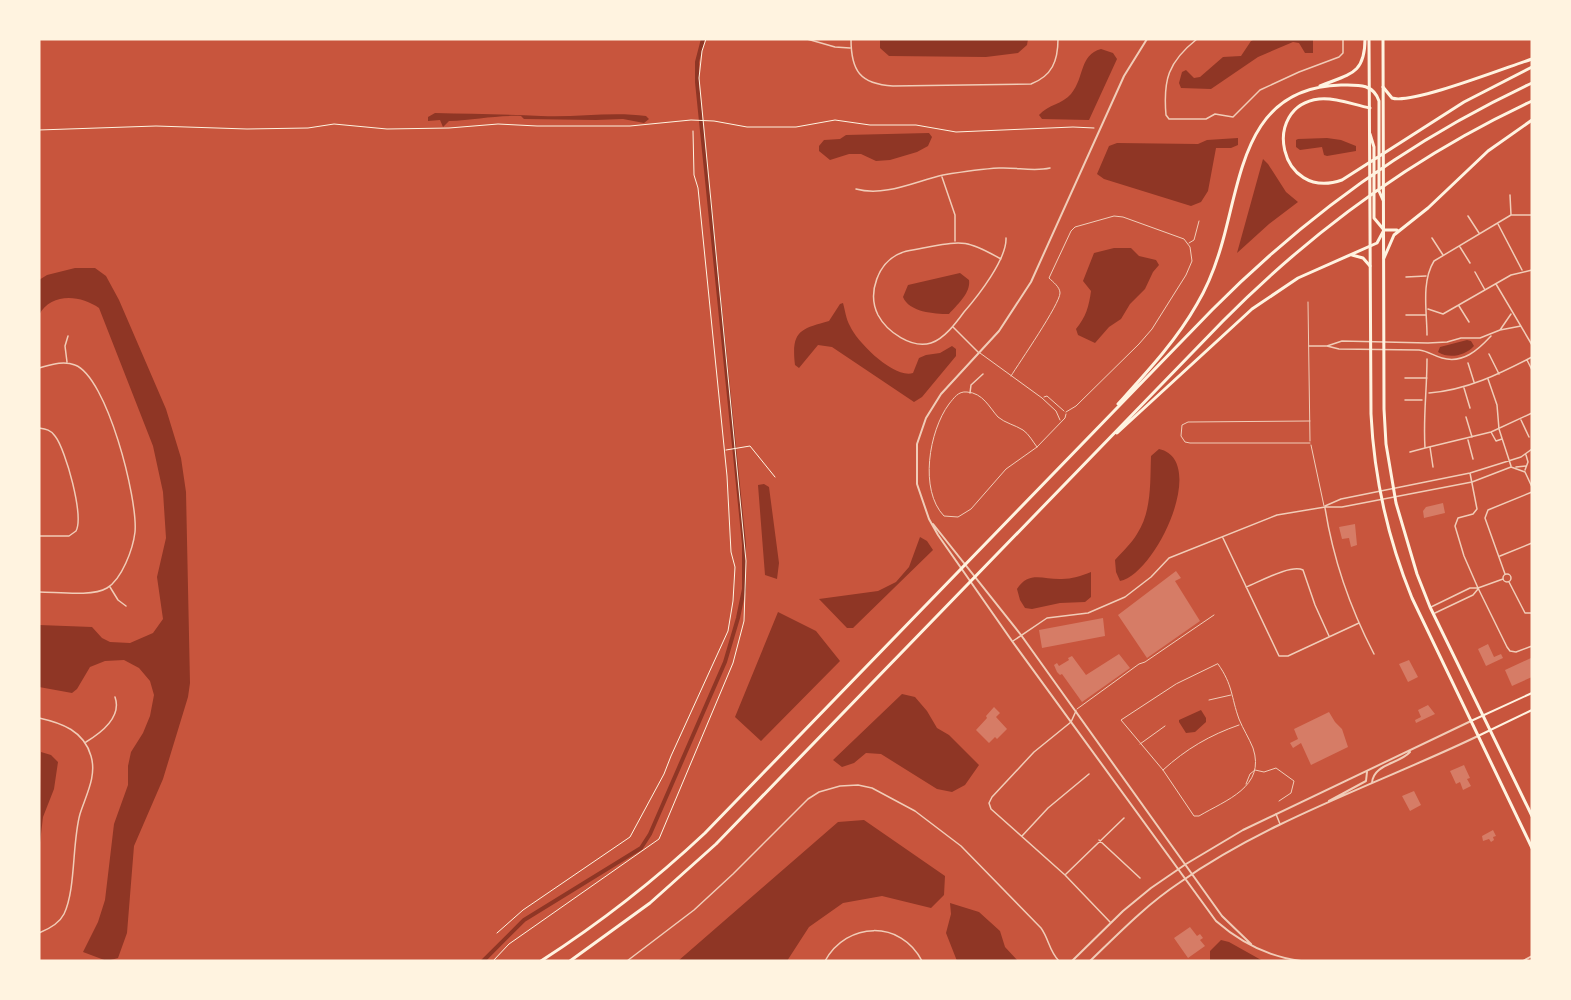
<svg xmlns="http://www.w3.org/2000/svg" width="1571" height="1000" font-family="'Exo 2',sans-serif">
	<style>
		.water { fill: #8f3625 }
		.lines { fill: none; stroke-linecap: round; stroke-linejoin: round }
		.canal { stroke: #8f3625; stroke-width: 4 }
		.building { fill: #d67c66 }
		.path { stroke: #fff3e0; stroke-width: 1 }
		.service { stroke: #f1ccb7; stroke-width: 1 }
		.minor { stroke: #f1ccb7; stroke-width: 1.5 }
		.tertiary { stroke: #f1ccb7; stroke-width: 2 }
		.secondary { stroke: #fff3e0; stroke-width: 2 }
		.trunk { stroke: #fff3e0; stroke-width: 3 }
		.motorway { stroke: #fff3e0; stroke-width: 3 }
	</style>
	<rect width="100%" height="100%" fill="#c8553d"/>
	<path class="water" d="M880,39H1028L1027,45L1018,53L986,57L889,56L880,48Z
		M1255,39H1313V53H1305L1299,43L1293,42L1258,57L1211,89L1181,88L1179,83L1182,72L1186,70L1194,78L1200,77L1223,57L1241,56L1251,41Z
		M1101,49L1113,53L1117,59L1089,120L1042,119L1039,115C1047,105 1063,104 1071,94C1085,77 1079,55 1101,49Z
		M435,113C470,114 505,114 541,116C576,118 611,111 646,116L649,119L644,123L623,119L596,120L524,119L521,116C497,115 474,120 449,121L443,127L440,120L428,121V117Z
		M929,133L932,137L928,146L917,152L890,160L876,161L861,154H849L830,160L819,151V146L824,140L840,139L846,135Z
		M1238,138V145L1231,148H1216L1208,191L1201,202L1191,206L1104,179L1097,174L1109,146L1117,143L1198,144L1207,140Z
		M1327,138L1341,140L1356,146V151L1327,156L1324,155L1322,147L1300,150L1296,147V140L1298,139Z
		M1263,159L1268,164L1286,192L1298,202L1269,224L1237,253Z
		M1114,248H1131L1139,256L1156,260L1159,265L1153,272L1145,289L1130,304L1121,319L1109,327L1095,343L1078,335L1076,329C1086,317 1089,306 1091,291L1083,281L1094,253Z
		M75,268H95L106,276L119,300L166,409L181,458L186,492L190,683L188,697L163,779L134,846L127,933L118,958L107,961L83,952L98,922L105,900L114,824L128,785V766L131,752L143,733L150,716L154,695L150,681L139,668L124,660L105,661L90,667L77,689L72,693L39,687V625L92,627L102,638L110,642L130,643L153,633L163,619L157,577L166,538L163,492L153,446L99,308C81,295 51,292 39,315V280L47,275Z
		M960,273L969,280C971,293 957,305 949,314C934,314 909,312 903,297L908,285Z
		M843,303C845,310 846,319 850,326C857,342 894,379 913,373L919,358L926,355L940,353L952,346L956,349V356L922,397L914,402L832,347L818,345L799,368L795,365C791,331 800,329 829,321L840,304Z
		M1467,340L1471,341L1474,346C1465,356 1449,359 1438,352L1440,347Z
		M1159,449C1209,460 1156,574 1120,581L1116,572L1115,560C1122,552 1131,544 1137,534C1152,511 1150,482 1151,456Z
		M764,484L769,487L779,563L777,579L765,575L758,485Z
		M920,537L927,541L933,550L853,628H847L819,599L878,591L896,582L909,567Z
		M1091,572V597L1085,602L1060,603L1032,609L1025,608L1020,600L1017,589C1029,570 1044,580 1062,579C1072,579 1081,576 1091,572Z
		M778,612L816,631L840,661L761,741L735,717Z
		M902,694L915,697L927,711L937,728L949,735L979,765L965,785L952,792L937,789L881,754L866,753L854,763L842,767L833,760Z
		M1201,710L1206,718V722L1195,732L1186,733L1179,722V720Z
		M41,752L51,755L58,762L54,789L43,817L39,851Z
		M864,820L945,876L944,895L931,908L882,896L843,903L809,927L787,961H678L838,822Z
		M950,903L979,912L1000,931L1005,947L1018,961H957L946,933L951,914Z
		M1221,940L1229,942L1263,961L1210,960V951Z"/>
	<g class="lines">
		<path class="canal" d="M483,961L524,920L641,848L650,834L725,662L738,618L744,589V544L697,82V62L703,39"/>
	</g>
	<path class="building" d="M1443,503L1445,513L1424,518L1423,511L1426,507Z
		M1355,524L1357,545L1351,547L1349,538L1342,539L1339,527Z
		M1176,571L1181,578L1175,581L1200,621L1147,658L1118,615Z
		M1103,618L1105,636L1042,648L1039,630Z
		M1488,644L1494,657L1501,654L1503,658L1486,666L1478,649Z
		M1119,654L1130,668L1082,702L1062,674L1060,675L1057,672L1054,665L1057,663L1059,666L1069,660L1068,658L1072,656L1086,675Z
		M1531,658L1532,677L1512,686L1505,670Z
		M1409,660L1418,677L1408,682L1399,664Z
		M1428,705L1435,714L1416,723L1415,720L1421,717L1418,710Z
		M994,707L1000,713L996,717L1007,729L997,739L995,737L989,743L976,730L987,718L986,716Z
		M1329,712L1335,722L1342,729L1348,747L1311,765L1301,743L1293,748L1290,743L1298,739L1294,729Z
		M1464,765L1470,778L1467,779L1471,786L1463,790L1460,782L1456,784L1450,771Z
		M1414,791L1421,805L1410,811L1402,796Z
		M1493,830L1496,836L1493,837L1494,840L1491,842L1489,839L1483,841L1482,836Z
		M1190,927L1197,936L1200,934L1203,938L1200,940L1205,946L1188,958L1174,938Z"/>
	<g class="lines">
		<path class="path" d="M39,130L156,126L247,129L308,128L334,124L387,129L449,128L498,124L537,126H630L691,120L714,121L747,127H796L835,120L870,125H916L956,132L1073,127L1094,128
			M726,450L750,446L775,477
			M497,933L523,910L630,837L664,774L671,756L728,631L733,601L735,567L731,552L727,476L698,188L694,175L693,131
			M493,961L509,944L659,839L733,663L744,621L746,561L699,78L702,51L706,39"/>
		<path class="service" d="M1189,243L1194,240L1199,221
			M1308,302L1310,441
			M980,353L1042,398L1056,411L1060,420
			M1011,376C1019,363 1060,304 1060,293C1060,287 1053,282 1049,278L1071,231L1075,227L1114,216L1123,217L1184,239L1190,247L1192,261L1186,275L1152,329L1139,344L1076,406L1066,412
			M1044,397L1047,396L1064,411
			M1310,421L1188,422L1182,425L1181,436L1185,442L1190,443H1310
			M1311,445L1324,506
			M1037,447C1033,442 1029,434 1023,430C1015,425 1005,423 998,417C989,407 983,393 967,392C958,391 954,398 949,404C929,431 919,490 944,516L958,517L971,509L1006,469L1037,447L1065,418L1066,414
			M1218,664C1233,685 1231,697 1239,719C1243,729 1249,738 1253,748C1266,787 1226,800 1199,816H1194L1163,770L1121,720L1176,684Z
			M1209,700L1231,695
			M1077,709L1139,664L1145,662L1214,615
			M1140,744L1165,726
			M1163,770C1186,749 1210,735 1239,725
			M1246,784L1250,774L1255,770L1264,772L1276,768L1294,781L1291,793L1279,801"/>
		<path class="minor" d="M807,39L835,47L850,48
			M851,39C851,71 860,84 893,86L1031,84C1052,76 1058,61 1058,39
			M1197,39C1168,62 1163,80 1166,115L1169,119H1206L1215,114L1233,117L1260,90L1299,72L1339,57L1343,53V39
			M942,177L955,215V241
			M856,189C885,197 916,181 943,175C961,172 981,169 999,168C1017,167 1033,172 1050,168
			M1510,195L1511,215
			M1468,216L1479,233
			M1498,224L1522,270
			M1432,238L1443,255
			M1460,247L1470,263
			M1001,259C965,239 963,241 923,248C916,250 907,250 901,253C878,262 867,293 878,315C887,332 912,349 931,343C944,339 956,323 964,312C978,296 1007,259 1006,238
			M1475,272L1485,290
			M1406,277L1426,276
			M1496,284L1532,345
			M1459,306L1469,322
			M1428,309L1443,314L1511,275L1532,270
			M1406,315H1426
			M953,327L978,352
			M1500,330L1511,314
			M1427,335C1427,312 1421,282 1434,261L1511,215H1532
			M1309,346H1327L1339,349L1419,350C1428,351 1434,356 1442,358C1463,364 1478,350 1491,336
			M1327,346L1342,341L1428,343L1447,342L1461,338H1480L1500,330L1521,326
			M1489,354L1499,374
			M1427,359C1427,390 1423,417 1425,448L1491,432L1532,413
			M1527,360L1532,370
			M67,362L65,346L68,336
			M1468,363L1474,382
			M39,368C50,365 63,360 75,365C107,377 138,499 135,532C133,549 122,579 107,588C92,597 57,592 39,592
			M1405,378H1427
			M1488,379L1497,405L1499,429L1511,466
			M1464,388L1470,408
			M970,393L971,385L983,374
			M1429,393C1467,390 1499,374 1532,357
			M1405,400H1422
			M1466,417L1472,437
			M1521,420L1529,437
			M39,428C46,429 51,430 55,436C66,450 84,516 76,531L69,536H39
			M1491,432L1496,441L1502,439
			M1468,440L1473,459
			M1430,447L1433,467
			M1410,452L1425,448
			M1516,467L1526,466
			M1525,470L1528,462L1526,455
			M1525,472L1532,487
			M1470,473L1477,509L1473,514L1458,518L1455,526L1464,556L1478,588L1507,647L1510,651L1516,652L1532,646
			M1325,506L1341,499L1470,473L1521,457L1532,449
			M1325,508C1333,558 1350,608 1374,654
			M1223,538L1279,656H1288L1359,623
			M1500,556L1532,543
			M1503 578a4 4 0 1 1 8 0a4 4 0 1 1-8 0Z
			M1505,574L1485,518L1488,510L1532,492
			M1509,582L1525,613H1532
			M110,587L118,600L126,606
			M1246,587C1259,582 1291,564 1303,570L1315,605L1329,636
			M1431,607L1470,588H1478L1503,579
			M1435,613L1473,595L1478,589
			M1013,641L1047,618L1088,613L1125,597L1151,577L1169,558L1277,515L1325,507H1342L1472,482L1511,467L1525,472
			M1076,711L1071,722L1034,752L992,797L989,803L991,809L1065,875L1110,922
			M39,718C62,723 84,731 91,756C97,776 86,795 80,814C72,842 76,889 64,914C59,924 49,929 39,933
			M86,742C101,733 122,717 115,697
			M1276,814L1280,824
			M1022,836L1048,808L1089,774
			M1099,840L1140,878
			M1066,874L1124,818
			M627,961L694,910L733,874L808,799L819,792L840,786L858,785L872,788L915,811L961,846L1041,928C1049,939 1049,951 1059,961
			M825,961C847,921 901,920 922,961"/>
		<path class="tertiary" d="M1147,39L1124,76L1031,282L999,331L941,394L926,418L917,444V484L929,519L938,535L1012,641L1216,921C1240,942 1270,957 1301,961
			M933,524L1021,635L1222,916L1251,944
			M1372,783C1373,764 1399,764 1410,752
			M1329,801L1366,781L1367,772
			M1072,961L1123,911L1151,888L1186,864L1243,830L1471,721
			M1090,961C1118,934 1146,905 1179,883C1270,819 1378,784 1478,736
			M1523,961L1532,956"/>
		<path class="secondary" d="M1471,721L1532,693
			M1478,736L1532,710"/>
		<path class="trunk" d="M1369,39L1371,414C1374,477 1388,539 1412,598L1532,848
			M1383,39L1384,409L1386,444L1396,503L1417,574L1430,607L1532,816"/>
		<path class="motorway" d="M1320,86C1349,74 1365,75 1365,39
			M1383,87L1392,98C1411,105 1507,67 1532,59
			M1370,108C1354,105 1335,97 1319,99C1260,106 1279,202 1342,180L1464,102L1532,67
			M1370,134L1374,147V218L1384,230H1397
			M1352,255L1363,258L1370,266
			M1384,258L1394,235L1428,208L1488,151L1532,120
			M1118,404C1147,372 1176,341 1197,304C1209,284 1217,262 1223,240C1242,171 1248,87 1341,85C1357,85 1373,83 1379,101V191L1383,200
			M1117,433L1252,309L1298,278L1377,243L1384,230
			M541,961C600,923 654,881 705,833L1212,310C1305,216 1412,139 1532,83
			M570,961L650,903L716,844L1223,321C1313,230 1416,155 1532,101"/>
	</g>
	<rect width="1571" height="1000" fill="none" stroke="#fff3e0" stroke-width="81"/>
</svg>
